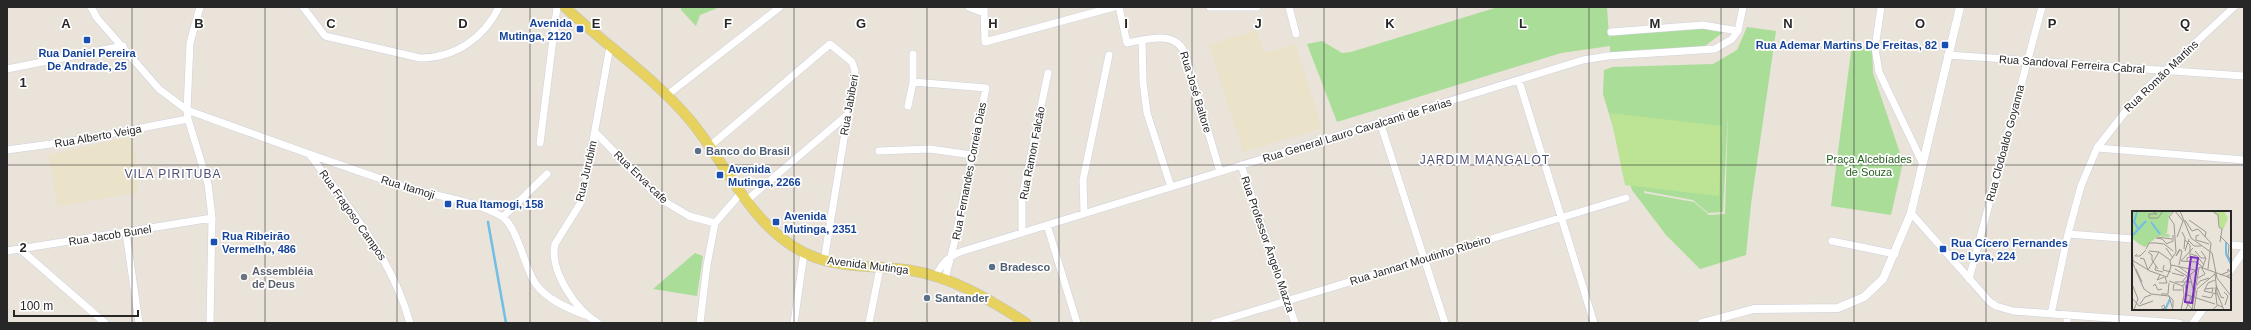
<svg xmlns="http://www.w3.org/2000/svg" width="2251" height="330" font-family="Helvetica,sans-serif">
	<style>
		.education { fill: #eae2c9 }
		.green { fill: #aadd98; fill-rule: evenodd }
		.pitch { fill: #bce494 }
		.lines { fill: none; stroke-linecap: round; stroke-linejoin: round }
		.stream { stroke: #71bee6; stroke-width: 2.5 }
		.minor-casing { stroke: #ced0df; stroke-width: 8 }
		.tertiary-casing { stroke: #ced0df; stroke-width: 9 }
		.primary-casing { stroke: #c3c3c3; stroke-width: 11 }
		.minor { stroke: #fff; stroke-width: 7 }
		.tertiary { stroke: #fff; stroke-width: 8 }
		.primary { stroke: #e7d260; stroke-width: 10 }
		.grid { fill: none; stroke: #272727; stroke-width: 1; stroke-opacity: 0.55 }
		.transit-dot { fill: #1a4fb4; stroke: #fff; stroke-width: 1.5 }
		.service-dot { fill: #5c6f8a; stroke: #fff; stroke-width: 1.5 }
		.worship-dot { fill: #6b7280; stroke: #fff; stroke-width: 1.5 }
		.labels { text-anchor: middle; stroke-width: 3.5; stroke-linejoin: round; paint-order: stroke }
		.transit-label { font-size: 11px; font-weight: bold; fill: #164399; stroke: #fff; text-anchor: start }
		.street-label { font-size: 11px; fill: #272727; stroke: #fff }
		.service-label { font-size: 11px; font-weight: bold; fill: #4e5e75; stroke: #fff; text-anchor: start }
		.park-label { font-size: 11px; fill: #255e1d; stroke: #fff }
		.worship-label { font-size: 11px; font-weight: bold; fill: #5b616d; stroke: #fff; text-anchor: start }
		.neighbourhood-label { font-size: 12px; letter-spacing: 1px; fill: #4b4f74; stroke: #fff }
		.inset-river { fill: none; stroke: #71bee6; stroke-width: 2 }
		.inset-road { fill: none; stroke: #9b9892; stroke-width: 1 }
		.view { fill: #7b2cbf; fill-opacity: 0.15; stroke: #7b2cbf; stroke-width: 2 }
		.inset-edge { fill: none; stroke: #272727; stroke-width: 2 }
		.grid-label { font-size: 13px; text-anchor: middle; font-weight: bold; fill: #272727; stroke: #fff; stroke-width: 3.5; stroke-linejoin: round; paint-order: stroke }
	</style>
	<rect width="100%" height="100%" fill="#e9e3d9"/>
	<path class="education" d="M1256,30L1265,53L1295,44L1322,128L1243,152L1209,45Z
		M130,137L135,153L138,192L57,207L49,155Z"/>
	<path class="green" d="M681,7H720L700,15L696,26L681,10Z
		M1498,7H1607L1609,38L1610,36L1703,27L1726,30L1705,46L1610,55V46L1561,53L1337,122L1307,44L1322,41L1342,53L1351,52Z
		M1747,27L1776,31L1751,204L1746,255L1700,269L1666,235L1632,190L1603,94L1604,70L1613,67L1713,64L1737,50ZM1728,113L1725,214L1709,215L1694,202L1644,193V191L1693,200L1708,213L1723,212Z
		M1852,44L1872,47L1873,73L1903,162L1891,215L1831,206Z
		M695,253L703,256L697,296L653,289Z"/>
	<path class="pitch" d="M1610,113L1722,126L1719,196L1625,185Z"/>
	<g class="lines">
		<path class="stream" d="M488,222L506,323"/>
		<g class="minor-casing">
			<path id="minor" d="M91,7L97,18L159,89L187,110C259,136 330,162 402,186C433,196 473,200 501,216C517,225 524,266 535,283C546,299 567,308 585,315
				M200,7L190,43L187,110L188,119L208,184L212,218L210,323
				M303,7L325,36L420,58C455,58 484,38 499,7
				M969,7L984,13
				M984,7L985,42L1114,7
				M1119,7L1127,43C1148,39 1177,29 1186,56L1220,172
				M1210,7H1257
				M1289,7L1296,34
				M1881,7L1875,48L1879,72L1922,162
				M1611,32L1703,25L1738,31
				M1142,40L1143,82L1147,113L1171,187
				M1948,55L2244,76
				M7,69L123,46
				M1519,81L1594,323
				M913,82L986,88L955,240L945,279
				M666,96L780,7
				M908,106L913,82V54
				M1380,122L1445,323
				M595,132L659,198L689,216L715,223
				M540,143L557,7
				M710,146L830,44L852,62L855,71L824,261
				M2097,148L2244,160
				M7,150L73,141L188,119
				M879,151L930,149L972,155
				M310,155C349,208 392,258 410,323
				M1241,165L1295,323
				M747,200L846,116
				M1084,213L1083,180L1109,55
				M1911,213L1990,302L1996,306L2013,311L2179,323
				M503,217L547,174
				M1047,225L1077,323
				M126,233L139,323
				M1022,233V198L1048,73
				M2068,234L2133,239
				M1832,241L1895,254
				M2230,245L2244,246
				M20,249L105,323
				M7,251L212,218
				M2230,271L2244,251
				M936,275C943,262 949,256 963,251L1583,60L1608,56L1715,49L1732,39L1738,31L1743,7
				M1969,279L2042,7
				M2051,314L2068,234L2081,186L2097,148L2136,98L2234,7
				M598,323C576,310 549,271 555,244L580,204L584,191L610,46
				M700,323L707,265L715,223L741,193
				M794,323L804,253
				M869,323L880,268
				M1214,323L1626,198
				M2067,323V315
				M2193,323L2203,309"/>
		</g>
		<g class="tertiary-casing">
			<path id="tertiary" d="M1702,323L1754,309L1838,308L1864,297L1883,279L1911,213L1960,7"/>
		</g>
		<g class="primary-casing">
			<path id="primary" d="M565,7C605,45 654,77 690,120C727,164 751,227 805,253C837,269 874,265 909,270C953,277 989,299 1026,323"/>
		</g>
		<use href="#minor" class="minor"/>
		<use href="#tertiary" class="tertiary"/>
		<use href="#primary" class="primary"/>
	</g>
	<path class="grid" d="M132,7V323M265,7V323M397,7V323M530,7V323M662,7V323M794,7V323M927,7V323M1059,7V323M1192,7V323M1324,7V323M1457,7V323M1589,7V323M1721,7V323M1854,7V323M1986,7V323M2119,7V323M7,165H2244"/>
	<g class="transit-dot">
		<rect x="576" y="25" width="8" height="8" rx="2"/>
		<rect x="83" y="36" width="8" height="8" rx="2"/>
		<rect x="1941" y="41" width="8" height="8" rx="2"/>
		<rect x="716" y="171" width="8" height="8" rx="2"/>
		<rect x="444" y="200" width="8" height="8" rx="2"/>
		<rect x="772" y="218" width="8" height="8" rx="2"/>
		<rect x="210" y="238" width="8" height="8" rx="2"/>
		<rect x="1939" y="245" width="8" height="8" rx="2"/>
	</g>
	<g class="service-dot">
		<circle cx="698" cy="151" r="4"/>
		<circle cx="992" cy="267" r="4"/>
		<circle cx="927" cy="298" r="4"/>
	</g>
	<circle class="worship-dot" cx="244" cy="277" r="4"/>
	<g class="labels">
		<g class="transit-label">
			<text x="572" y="27" text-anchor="end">Avenida<tspan x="572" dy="13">Mutinga, 2120</tspan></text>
			<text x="1937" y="49" text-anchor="end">Rua Ademar Martins De Freitas, 82</text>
			<text x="87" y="57" text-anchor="middle">Rua Daniel Pereira<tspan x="87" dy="13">De Andrade, 25</tspan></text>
			<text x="728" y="173">Avenida<tspan x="728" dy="13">Mutinga, 2266</tspan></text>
			<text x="456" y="208">Rua Itamogi, 158</text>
			<text x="784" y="220">Avenida<tspan x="784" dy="13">Mutinga, 2351</tspan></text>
			<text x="222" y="240">Rua Ribeirão<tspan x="222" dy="13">Vermelho, 486</tspan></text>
			<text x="1951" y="247">Rua Cícero Fernandes<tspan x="1951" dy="13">De Lyra, 224</tspan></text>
		</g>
		<g class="street-label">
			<text transform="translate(2072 64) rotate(4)" y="4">Rua Sandoval Ferreira Cabral</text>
			<text transform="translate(2161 76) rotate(-44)" y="4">Rua Romão Martins</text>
			<text transform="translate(1196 92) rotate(73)" y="4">Rua José Baltore</text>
			<text transform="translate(849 105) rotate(-80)" y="4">Rua Jabiberi</text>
			<text transform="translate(1357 130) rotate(-17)" y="4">Rua General Lauro Cavalcanti de Farias</text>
			<text transform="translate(98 136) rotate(-10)" y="4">Rua Alberto Veiga</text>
			<text transform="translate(2005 143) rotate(-75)" y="4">Rua Clodoaldo Goyanna</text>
			<text transform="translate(1032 153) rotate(-79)" y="4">Rua Ramon Falcão</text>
			<text transform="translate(586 171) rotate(-77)" y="4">Rua Jurubim</text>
			<text transform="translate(969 171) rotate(-79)" y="4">Rua Fernandes Correia Dias</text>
			<text transform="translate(641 177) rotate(44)" y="4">Rua Erva-cafe</text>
			<text transform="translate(408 187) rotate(17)" y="4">Rua Itamoji</text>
			<text transform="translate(353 215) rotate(55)" y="4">Rua Fragoso Campos</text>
			<text transform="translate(110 235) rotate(-9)" y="4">Rua Jacob Bunel</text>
			<text transform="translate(1268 244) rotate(71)" y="4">Rua Professor Ângelo Mazza</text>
			<text transform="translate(1420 260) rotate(-17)" y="4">Rua Jannart Moutinho Ribeiro</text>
			<text transform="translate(868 265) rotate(7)" y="4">Avenida Mutinga</text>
		</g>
		<g class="service-label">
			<text x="706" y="155">Banco do Brasil</text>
			<text x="1000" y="271">Bradesco</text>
			<text x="935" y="302">Santander</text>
		</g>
		<g class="park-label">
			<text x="1869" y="163">Praça Alcebíades<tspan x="1869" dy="13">de Souza</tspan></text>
		</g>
		<g class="worship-label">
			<text x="252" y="275">Assembléia<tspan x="252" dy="13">de Deus</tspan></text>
		</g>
		<g class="neighbourhood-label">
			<text x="1485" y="164">JARDIM MANGALOT</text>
			<text x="173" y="178">VILA PIRITUBA</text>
		</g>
	</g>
	<g transform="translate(2132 211)">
		<rect width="99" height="99" fill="#e9e3d9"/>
		<path d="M0,0H41L37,4L35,22H32L38,24L37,26L26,25L13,36L7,33L0,27Z" fill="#aadd98"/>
		<path d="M81,0H92L96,7L91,19L88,16L86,4Z" fill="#bce494"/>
		<path class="inset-river" d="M5,1L2,11L7,19M19,11L28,23M0,25L14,10M94,31V43L99,53M33,99L38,88"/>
		<path class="inset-road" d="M20,0L25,3H17V7H26L31,0M43,0L51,10M48,0L59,27L80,42L85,67L99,85M80,0L86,4L87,16L90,18L88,31M53,9L60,20L66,18M57,9L74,21L73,26M66,18L79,32L76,58M50,21L53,27L52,38M67,24L64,25V29L77,33M88,25L97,34L96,45L99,50M25,26L40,28M45,26L51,10M24,27L30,28L35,33M53,29L58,34V46L55,47V51M57,30L62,35H69M0,31L1,53L12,78L19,83L37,85L41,99M34,33L41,30V24M34,37L41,47M14,38L17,32H24L32,33L41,40M47,38L50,40L47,54M47,39L44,45L48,39M17,40L27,41L38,49M53,40L57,28M63,40L69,47H74M16,41L20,44V49L26,58M5,43L3,45H8L14,39M59,43L65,45L72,54M8,47L12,48L16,59M0,49L18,60L35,66M49,50L64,51L71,56M49,50L61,37M32,54L31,59L39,61M39,54L63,59M24,55L23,59L31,61M46,55L58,64M4,58L10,71M43,58L55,65L50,71M16,59L27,41M40,62L52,65M83,62L85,82L92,99M28,64L25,69L32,66M88,64L96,61V58L99,62M58,65L62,82M35,66L39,56L38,50L44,41L42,13L37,6L42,0M66,67L73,63L70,58L74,47L69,40M83,69L76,72L72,80L85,83M37,70L51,75M43,71H59M27,72H35L33,66M0,73L6,88L2,99M42,73L41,79H50M53,73L55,84L83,93M65,74L68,70L77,67M84,74L89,86L92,87M99,74V68L95,65L99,63M21,75L23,73L26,79L30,78M50,76L59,63L68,56L99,67M83,76L85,94M65,78L83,63M73,78L81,77L80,81M92,81L96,85L93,94M29,83H36L37,72M36,84L41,89V96M70,85L79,87L81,83M0,87L7,95L21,90M51,88L60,98M8,93L13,86L19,84M54,98L59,86M27,99L33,97L32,94L29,96M49,99L52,84L51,75M60,99L67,57M62,99L65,79M80,99L86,94L90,96"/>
		<path class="view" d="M59,46L66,47L60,92L53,91Z"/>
		<rect width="99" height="99" class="inset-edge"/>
	</g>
	<g class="grid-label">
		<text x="66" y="28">A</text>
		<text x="199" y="28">B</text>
		<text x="331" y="28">C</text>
		<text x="463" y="28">D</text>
		<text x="596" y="28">E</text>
		<text x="728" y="28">F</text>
		<text x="861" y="28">G</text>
		<text x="993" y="28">H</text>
		<text x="1126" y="28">I</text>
		<text x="1258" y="28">J</text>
		<text x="1390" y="28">K</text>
		<text x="1523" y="28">L</text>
		<text x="1655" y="28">M</text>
		<text x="1788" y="28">N</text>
		<text x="1920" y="28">O</text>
		<text x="2052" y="28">P</text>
		<text x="2185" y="28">Q</text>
		<text x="23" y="87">1</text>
		<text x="23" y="252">2</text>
	</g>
	<rect width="2251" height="330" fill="none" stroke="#272727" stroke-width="16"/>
	<path d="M14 310v6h124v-6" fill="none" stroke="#272727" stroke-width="2"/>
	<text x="20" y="310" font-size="12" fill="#272727" stroke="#ffffff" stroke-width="3" paint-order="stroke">100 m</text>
</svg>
